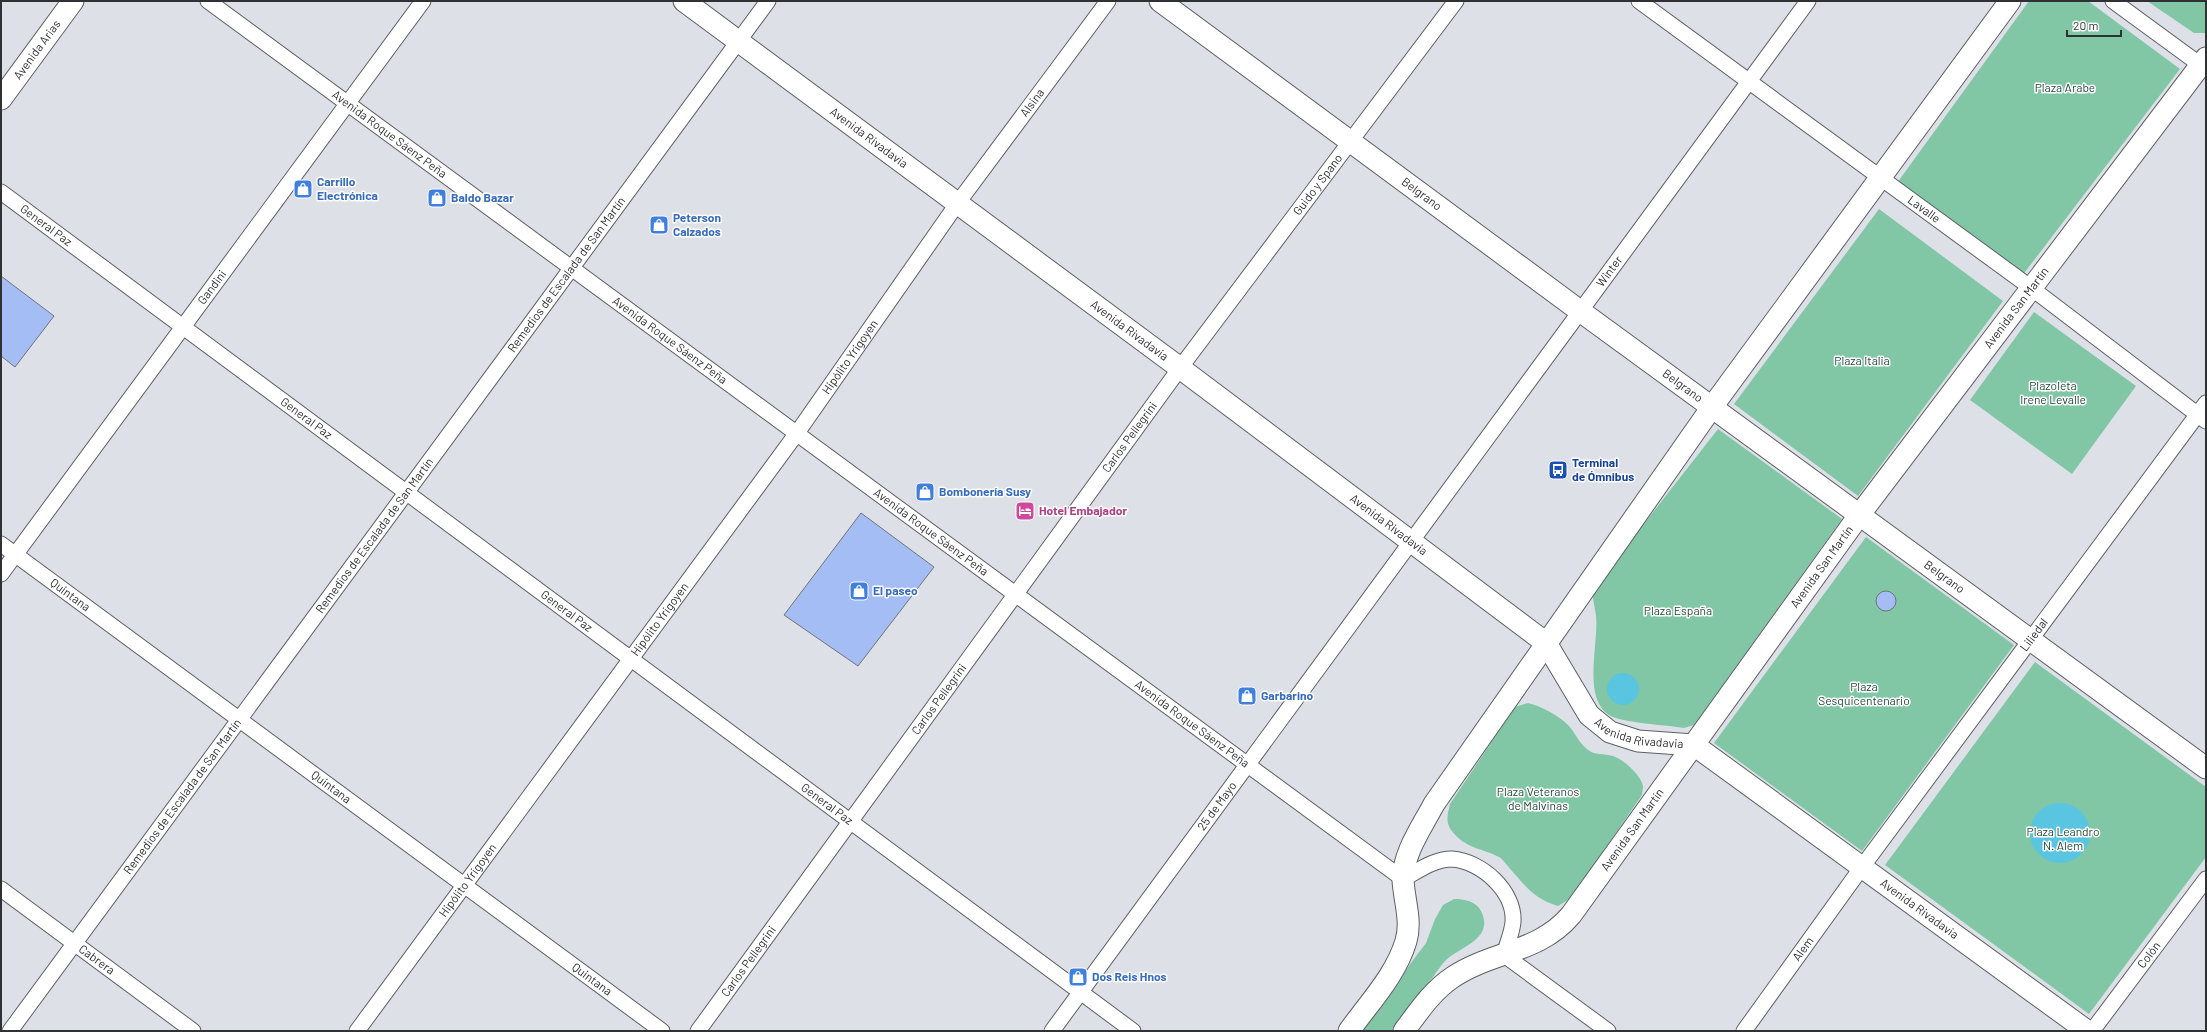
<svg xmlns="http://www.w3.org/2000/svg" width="2207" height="1032" font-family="Barlow,sans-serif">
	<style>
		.green { fill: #81c7a6 }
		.water { fill: #59c5e0 }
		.building { fill: #a5bdf5; stroke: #717379 }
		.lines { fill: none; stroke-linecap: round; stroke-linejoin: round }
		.street-casing { stroke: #5d6065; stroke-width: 17 }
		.secondary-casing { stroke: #5d6065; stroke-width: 23 }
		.street { stroke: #fff; stroke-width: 15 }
		.secondary { stroke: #fff; stroke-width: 21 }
		.labels { text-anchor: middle; stroke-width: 3; stroke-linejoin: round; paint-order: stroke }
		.street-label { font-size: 12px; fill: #303134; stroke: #fff }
		.park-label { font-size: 12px; fill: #214836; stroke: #fff }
		.shop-label { font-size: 12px; font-weight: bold; fill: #366cbe; stroke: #fff; text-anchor: start }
		.transit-label { font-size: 12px; font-weight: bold; fill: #164399; stroke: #fff; text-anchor: start }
		.hotel-label { font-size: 12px; font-weight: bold; fill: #b23c85; stroke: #fff; text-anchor: start }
	</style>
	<rect width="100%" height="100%" fill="#dee0e7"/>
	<path class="green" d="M2029,1H2088L2180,69L2022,276L1897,183Z
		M2147,1H2206V33H2194Z
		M1879,209L2003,301L1858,496L1734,404Z
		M2034,312L2136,386L2072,474L1970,400Z
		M1718,429L1842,519L1694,725L1684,728C1667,725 1622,723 1609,715C1582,698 1599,643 1596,616C1595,607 1592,599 1593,589Z
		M1866,537L2014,645L1862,851L1714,743Z
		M2035,662L2206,787V857L2089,1014L1885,865Z
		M1528,703C1541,706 1558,715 1568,725C1575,732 1578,742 1587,749C1595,756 1604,753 1613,756C1623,759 1641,775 1643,786C1643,789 1642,793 1642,795L1571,898L1558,906C1535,899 1527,888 1512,871C1508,867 1504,860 1499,857C1482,848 1465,849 1451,830C1445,821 1448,813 1450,804L1515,707Z
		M1454,899C1464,899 1476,901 1481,911C1495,939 1460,947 1446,960C1440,966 1435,975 1429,982C1417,998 1405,1015 1393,1031H1360L1426,943L1435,919L1443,905Z"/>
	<path class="water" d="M1607 689a16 16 0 1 1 32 0a16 16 0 1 1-32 0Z
		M2030 833a30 30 0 1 1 60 0a30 30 0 1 1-60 0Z"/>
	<path class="building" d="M1,276L54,316L15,367L1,356Z
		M861,513L934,567L858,666L784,615Z
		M1876 601a10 10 0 1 1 20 0a10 10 0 1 1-20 0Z"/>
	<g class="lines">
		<g class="street-casing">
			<g id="street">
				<path id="s1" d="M208,1L1403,879C1418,871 1434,859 1452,859C1481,861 1515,891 1513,922C1512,933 1507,944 1504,955L1608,1031"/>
				<path id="s2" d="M1639,1L2030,287L2206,421"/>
				<path d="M2113,1L2206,69"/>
				<path id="s3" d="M1,192L1133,1031"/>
				<path id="s4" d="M1,544L662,1031"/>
				<path id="s5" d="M1,574L423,1"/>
				<path id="s6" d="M1,889L193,1031"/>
				<path id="s7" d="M10,1031L768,1"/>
				<path id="s8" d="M357,1031L797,433L957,204L1108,1"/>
				<path id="s9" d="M698,1031L1180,368L1456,1"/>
				<path id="s10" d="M1052,1031L1808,1"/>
				<path id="s11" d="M1744,1031L1862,867L2206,403"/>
				<path id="s12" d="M2092,1031L2206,879"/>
			</g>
		</g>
		<g class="secondary-casing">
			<g id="secondary">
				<path id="s13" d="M684,1L1180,368L1546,643L1589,715L1610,732L1638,741L1694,745L2087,1031"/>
				<path id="s14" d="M1160,1L1580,311L2206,768"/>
				<path id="s15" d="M1,99L73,1"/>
				<path d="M1349,1031C1369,1003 1396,975 1406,941C1412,921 1404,900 1403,880C1403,853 1422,827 1434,804L1712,407L2010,1"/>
				<path id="s16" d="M1404,1031C1419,1011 1432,991 1453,977C1492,951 1539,953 1571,915L1860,514L2206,58"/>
			</g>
		</g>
		<use href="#street" class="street"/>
		<use href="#secondary" class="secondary"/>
	</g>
	<defs>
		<g id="shop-square" transform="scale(1)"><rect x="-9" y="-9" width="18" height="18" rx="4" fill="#3f7fe0" stroke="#fff"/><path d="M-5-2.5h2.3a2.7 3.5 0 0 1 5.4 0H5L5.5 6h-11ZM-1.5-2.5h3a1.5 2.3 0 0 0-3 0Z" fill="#fff"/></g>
		<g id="bus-square" transform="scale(1)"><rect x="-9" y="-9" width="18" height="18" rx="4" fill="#1a4fb4" stroke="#fff"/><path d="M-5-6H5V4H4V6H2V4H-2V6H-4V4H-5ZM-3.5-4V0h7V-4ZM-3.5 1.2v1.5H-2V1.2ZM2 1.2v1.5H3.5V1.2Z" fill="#fff"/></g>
		<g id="hotel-square" transform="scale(1)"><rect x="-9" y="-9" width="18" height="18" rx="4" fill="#d1479c" stroke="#fff"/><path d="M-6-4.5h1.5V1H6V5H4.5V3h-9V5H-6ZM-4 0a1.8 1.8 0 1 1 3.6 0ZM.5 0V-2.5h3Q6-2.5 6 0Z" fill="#fff"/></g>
	</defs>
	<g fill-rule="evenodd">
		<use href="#shop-square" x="303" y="189"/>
		<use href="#shop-square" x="437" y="198"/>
		<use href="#shop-square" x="659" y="225"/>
		<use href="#bus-square" x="1558" y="470"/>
		<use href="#shop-square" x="925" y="492"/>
		<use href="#hotel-square" x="1025" y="511"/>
		<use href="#shop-square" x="859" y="591"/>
		<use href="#shop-square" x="1247" y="696"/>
		<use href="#shop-square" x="1078" y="977"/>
	</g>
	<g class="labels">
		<g class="street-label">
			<text dy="4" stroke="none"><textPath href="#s15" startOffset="61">Avenida Arias</textPath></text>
			<text dy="4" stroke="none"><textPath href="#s8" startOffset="1148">Alsina</textPath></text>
			<text dy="4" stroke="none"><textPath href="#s1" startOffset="225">Avenida Roque Sáenz Peña</textPath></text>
			<text dy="4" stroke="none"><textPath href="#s13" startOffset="230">Avenida Rivadavia</textPath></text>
			<text dy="4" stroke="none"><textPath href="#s9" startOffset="1049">Guido y Spano</textPath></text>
			<text dy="4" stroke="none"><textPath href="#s14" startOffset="325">Belgrano</textPath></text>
			<text dy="4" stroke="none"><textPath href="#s2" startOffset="353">Lavalle</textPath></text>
			<text dy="4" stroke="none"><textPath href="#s3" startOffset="56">General Paz</textPath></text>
			<text dy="4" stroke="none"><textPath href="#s10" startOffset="942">Winter</textPath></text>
			<text dy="4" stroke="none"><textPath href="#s7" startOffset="939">Remedios de Escalada de San Martín</textPath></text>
			<text dy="4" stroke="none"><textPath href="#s5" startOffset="356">Gandini</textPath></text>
			<text dy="4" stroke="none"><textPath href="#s16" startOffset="961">Avenida San Martín</textPath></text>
			<text dy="4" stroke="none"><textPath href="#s13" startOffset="554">Avenida Rivadavia</textPath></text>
			<text dy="4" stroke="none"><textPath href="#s1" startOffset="573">Avenida Roque Sáenz Peña</textPath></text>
			<text dy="4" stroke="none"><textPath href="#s8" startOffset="835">Hipólito Yrigoyen</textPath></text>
			<text dy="4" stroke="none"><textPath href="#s14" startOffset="649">Belgrano</textPath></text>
			<text dy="4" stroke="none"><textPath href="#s3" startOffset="380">General Paz</textPath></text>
			<text dy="4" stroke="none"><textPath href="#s9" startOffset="734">Carlos Pellegrini</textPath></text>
			<text dy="4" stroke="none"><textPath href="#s13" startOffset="878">Avenida Rivadavia</textPath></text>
			<text dy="4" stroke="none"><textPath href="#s1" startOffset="897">Avenida Roque Sáenz Peña</textPath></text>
			<text dy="4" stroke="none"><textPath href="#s7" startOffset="615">Remedios de Escalada de San Martín</textPath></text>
			<text dy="4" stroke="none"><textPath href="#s16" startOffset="637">Avenida San Martín</textPath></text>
			<text dy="4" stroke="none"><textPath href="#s14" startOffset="973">Belgrano</textPath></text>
			<text dy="4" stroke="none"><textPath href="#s4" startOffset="86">Quintana</textPath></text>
			<text dy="4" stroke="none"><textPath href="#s3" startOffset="704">General Paz</textPath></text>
			<text dy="4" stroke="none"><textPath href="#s8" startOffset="511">Hipólito Yrigoyen</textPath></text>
			<text dy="4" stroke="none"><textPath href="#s11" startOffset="491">Liliedal</textPath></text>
			<text dy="4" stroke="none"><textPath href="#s9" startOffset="410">Carlos Pellegrini</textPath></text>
			<text dy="4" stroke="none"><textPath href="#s1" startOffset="1221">Avenida Roque Sáenz Peña</textPath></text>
			<text dy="4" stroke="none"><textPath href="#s13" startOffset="1214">Avenida Rivadavia</textPath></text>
			<text dy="4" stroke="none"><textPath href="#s4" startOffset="410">Quintana</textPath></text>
			<text dy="4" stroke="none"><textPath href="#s7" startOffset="291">Remedios de Escalada de San Martín</textPath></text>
			<text dy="4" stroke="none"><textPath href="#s3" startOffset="1028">General Paz</textPath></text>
			<text dy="4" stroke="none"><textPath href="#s10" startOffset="279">25 de Mayo</textPath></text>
			<text dy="4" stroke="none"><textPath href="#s16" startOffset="313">Avenida San Martín</textPath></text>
			<text dy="4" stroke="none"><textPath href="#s8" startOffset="187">Hipólito Yrigoyen</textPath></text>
			<text dy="4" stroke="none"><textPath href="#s13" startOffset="1550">Avenida Rivadavia</textPath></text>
			<text dy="4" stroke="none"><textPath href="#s11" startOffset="101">Alem</textPath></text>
			<text dy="4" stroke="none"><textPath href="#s12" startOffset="95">Colón</textPath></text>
			<text dy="4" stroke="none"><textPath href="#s6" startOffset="119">Cabrera</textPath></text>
			<text dy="4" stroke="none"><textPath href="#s9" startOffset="86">Carlos Pellegrini</textPath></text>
			<text dy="4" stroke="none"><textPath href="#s4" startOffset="734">Quintana</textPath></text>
		</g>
		<g class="park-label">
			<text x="2065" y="92">Plaza Arabe</text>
			<text x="1862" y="365">Plaza Italia</text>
			<text x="2053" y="390">Plazoleta<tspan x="2053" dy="14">Irene Levalle</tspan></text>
			<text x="1678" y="615">Plaza España</text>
			<text x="1864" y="691">Plaza<tspan x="1864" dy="14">Sesquicentenario</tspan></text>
			<text x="1538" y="796">Plaza Veteranos<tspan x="1538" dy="14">de Malvinas</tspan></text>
			<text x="2063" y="836">Plaza Leandro<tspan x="2063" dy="14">N. Alem</tspan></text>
		</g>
		<g class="shop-label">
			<text x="317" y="186">Carrillo<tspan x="317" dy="14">Electrónica</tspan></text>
			<text x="451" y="202">Baldo Bazar</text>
			<text x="673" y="222">Peterson<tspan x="673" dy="14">Calzados</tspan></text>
			<text x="939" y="496">Bombonería Susy</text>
			<text x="873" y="595">El paseo</text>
			<text x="1261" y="700">Garbarino</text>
			<text x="1092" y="981">Dos Reis Hnos</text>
		</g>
		<g class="transit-label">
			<text x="1572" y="467">Terminal<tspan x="1572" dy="14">de Ómnibus</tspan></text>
		</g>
		<g class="hotel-label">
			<text x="1039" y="515">Hotel Embajador</text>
		</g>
	</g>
	<rect width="2207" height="1032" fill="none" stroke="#303134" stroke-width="4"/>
	<path d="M2067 30v6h54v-6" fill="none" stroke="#303134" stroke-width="2"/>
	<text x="2073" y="30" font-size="12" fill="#303134" stroke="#ffffff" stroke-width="3" paint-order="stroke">20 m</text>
</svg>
